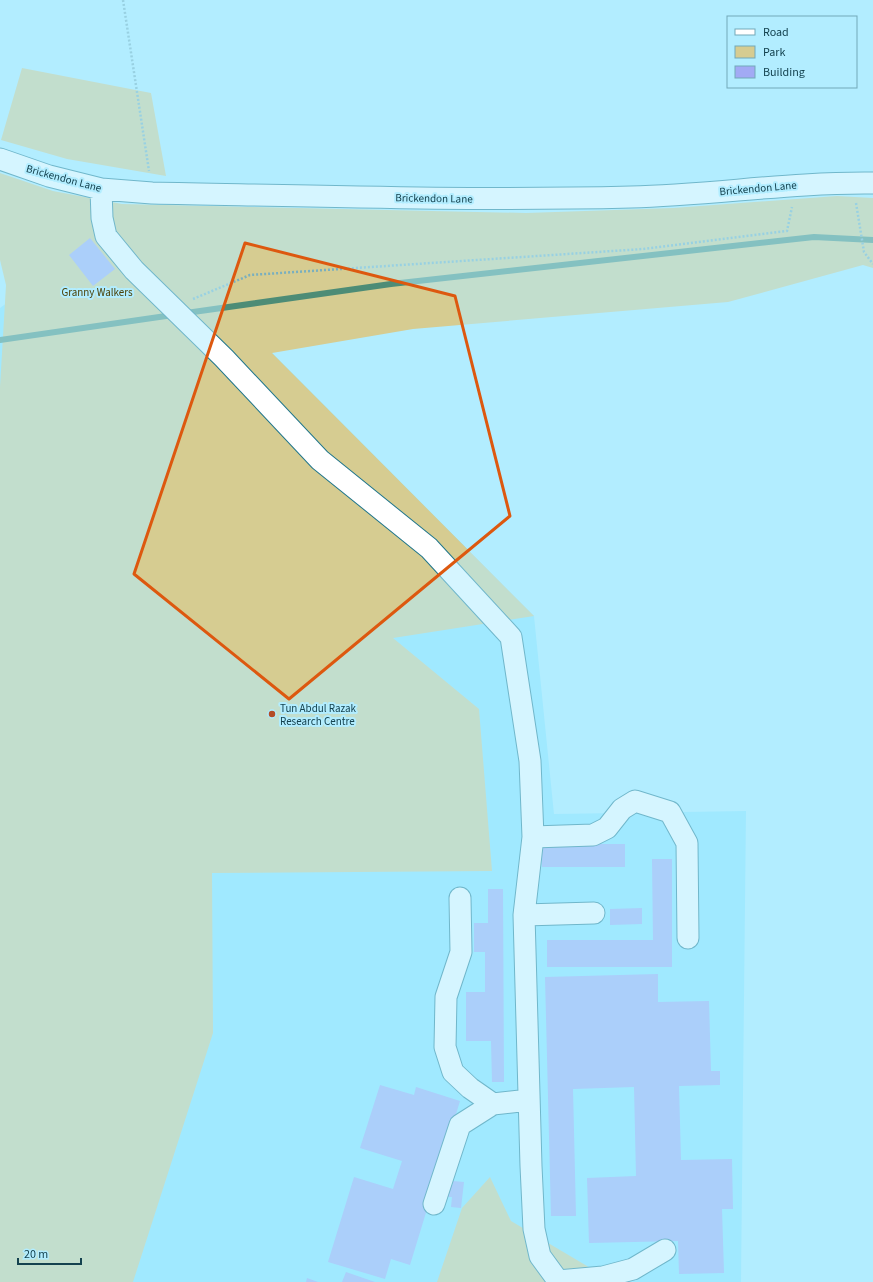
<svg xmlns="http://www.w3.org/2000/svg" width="873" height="1282" font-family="'Source Sans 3',sans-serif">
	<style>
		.built { fill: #8be4ff }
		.green { fill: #d6cc91 }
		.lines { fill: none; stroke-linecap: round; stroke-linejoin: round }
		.stream { stroke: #4d8c76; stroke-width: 6 }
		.building { fill: #a2aaf4 }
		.minor-casing { stroke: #20768c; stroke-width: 23 }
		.path { stroke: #79afbf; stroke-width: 2.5; stroke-dasharray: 2 2; stroke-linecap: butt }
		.minor { stroke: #fff; stroke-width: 21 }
		.marked { fill: none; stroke: #dd580f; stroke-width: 3; stroke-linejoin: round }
		.poi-dot { fill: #b34c27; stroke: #b2edff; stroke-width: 1.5 }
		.labels { text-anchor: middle; stroke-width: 4; stroke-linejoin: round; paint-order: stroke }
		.street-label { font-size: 11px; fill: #14424f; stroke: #b2edff }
		.park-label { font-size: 11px; fill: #4b4208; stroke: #b2edff }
		.poi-label { font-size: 11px; fill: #14424f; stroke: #b2edff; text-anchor: start }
	</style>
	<rect width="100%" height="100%" fill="#b2edff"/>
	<path class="built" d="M139,206L272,353L534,616L554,814L746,811L741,1282H0V308Z"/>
	<path class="green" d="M22,68L151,93L166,176L67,159L1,140Z
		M0,173L53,191L122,204L526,213L673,208L837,196L873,198V268L863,265L728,302L413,329L272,353L534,616L393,638L479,709L492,871L212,873L213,1033L133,1282H0V387L6,285L0,260Z
		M490,1177L511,1221L614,1282H437L462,1208Z"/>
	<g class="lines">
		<path class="stream" d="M186,313L391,284L814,237L873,240
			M0,340L173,315"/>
	</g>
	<path class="building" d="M90,238L115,269L93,286L69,255Z
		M541,844H625V867H542Z
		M652,859H672V967H547V940H653Z
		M488,889H503L504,1082H492L491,1041H466V992H485V952H474V923H488Z
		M642,908V924L610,925V909Z
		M658,974V1002L709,1001L711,1071H720V1085L679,1086L681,1160L732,1159L733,1209H722L724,1273L679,1274L678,1241L589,1243L587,1178L636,1176L634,1087L573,1089L576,1216H551L545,977Z
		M380,1085L414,1095L416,1087L460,1101L410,1265L391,1259L385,1279L328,1262L354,1177L393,1189L402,1161L360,1148Z
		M453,1181L464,1182L461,1208L451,1207L452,1197H445L446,1184L453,1185Z
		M346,1272L375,1282H342Z
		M307,1278L318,1282H306Z"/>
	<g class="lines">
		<g class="minor-casing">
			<path id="minor" d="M0,159L49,176L101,189L152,193C312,196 471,201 631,197C712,195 792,182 873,183
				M101,189L102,218L106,236L134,270L224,358L320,460L429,548L511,637L530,761L533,837L524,915L531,1166L534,1229L540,1256L559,1282
				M533,837L593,835L607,828L622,809L635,801L670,812L687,843L688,938
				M460,898L461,952L446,997L445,1047L453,1072L470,1088L493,1104
				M524,915L594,913
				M434,1204L460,1125L493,1104L529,1100
				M557,1282L558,1281L603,1277L633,1269L665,1250"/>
		</g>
		<path class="path" d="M123,0L149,171
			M856,203L864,252L873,264
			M193,299L250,275L643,249L787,231L792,207"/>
		<use href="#minor" class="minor"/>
	</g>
	<path d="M0 0H873V1282H0ZM245,243L455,296L510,516L289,699L134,574Z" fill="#b2edff" fill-opacity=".55" fill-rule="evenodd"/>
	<path class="marked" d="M245,243L455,296L510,516L289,699L134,574Z"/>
	<circle class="poi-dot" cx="272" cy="714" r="4"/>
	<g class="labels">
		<g class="street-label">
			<text transform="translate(64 178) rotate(15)" y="4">Brickendon Lane</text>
			<text transform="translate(758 188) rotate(-5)" y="4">Brickendon Lane</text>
			<text transform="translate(434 198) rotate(1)" y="4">Brickendon Lane</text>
		</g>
		<g class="park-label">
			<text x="97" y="296">Granny Walkers</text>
		</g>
		<g class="poi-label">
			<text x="280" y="712">Tun Abdul Razak<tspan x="280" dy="13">Research Centre</tspan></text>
		</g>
	</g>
	<rect x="727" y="16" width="130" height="72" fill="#b2edff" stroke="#73a9b9"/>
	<rect x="735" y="29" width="20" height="6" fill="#ffffff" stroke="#73a9b9"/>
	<text x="763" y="36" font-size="12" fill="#14424f">Road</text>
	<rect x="735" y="46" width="20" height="12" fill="#d6cc91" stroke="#73a9b9"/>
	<text x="763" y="56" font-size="12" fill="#14424f">Park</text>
	<rect x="735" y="66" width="20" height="12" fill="#a2aaf4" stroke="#73a9b9"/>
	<text x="763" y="76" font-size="12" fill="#14424f">Building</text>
	<path d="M18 1258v6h63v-6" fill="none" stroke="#14424f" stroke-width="2"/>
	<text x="24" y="1258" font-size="12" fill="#14424f" stroke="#b2edff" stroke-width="3" paint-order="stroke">20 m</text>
</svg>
